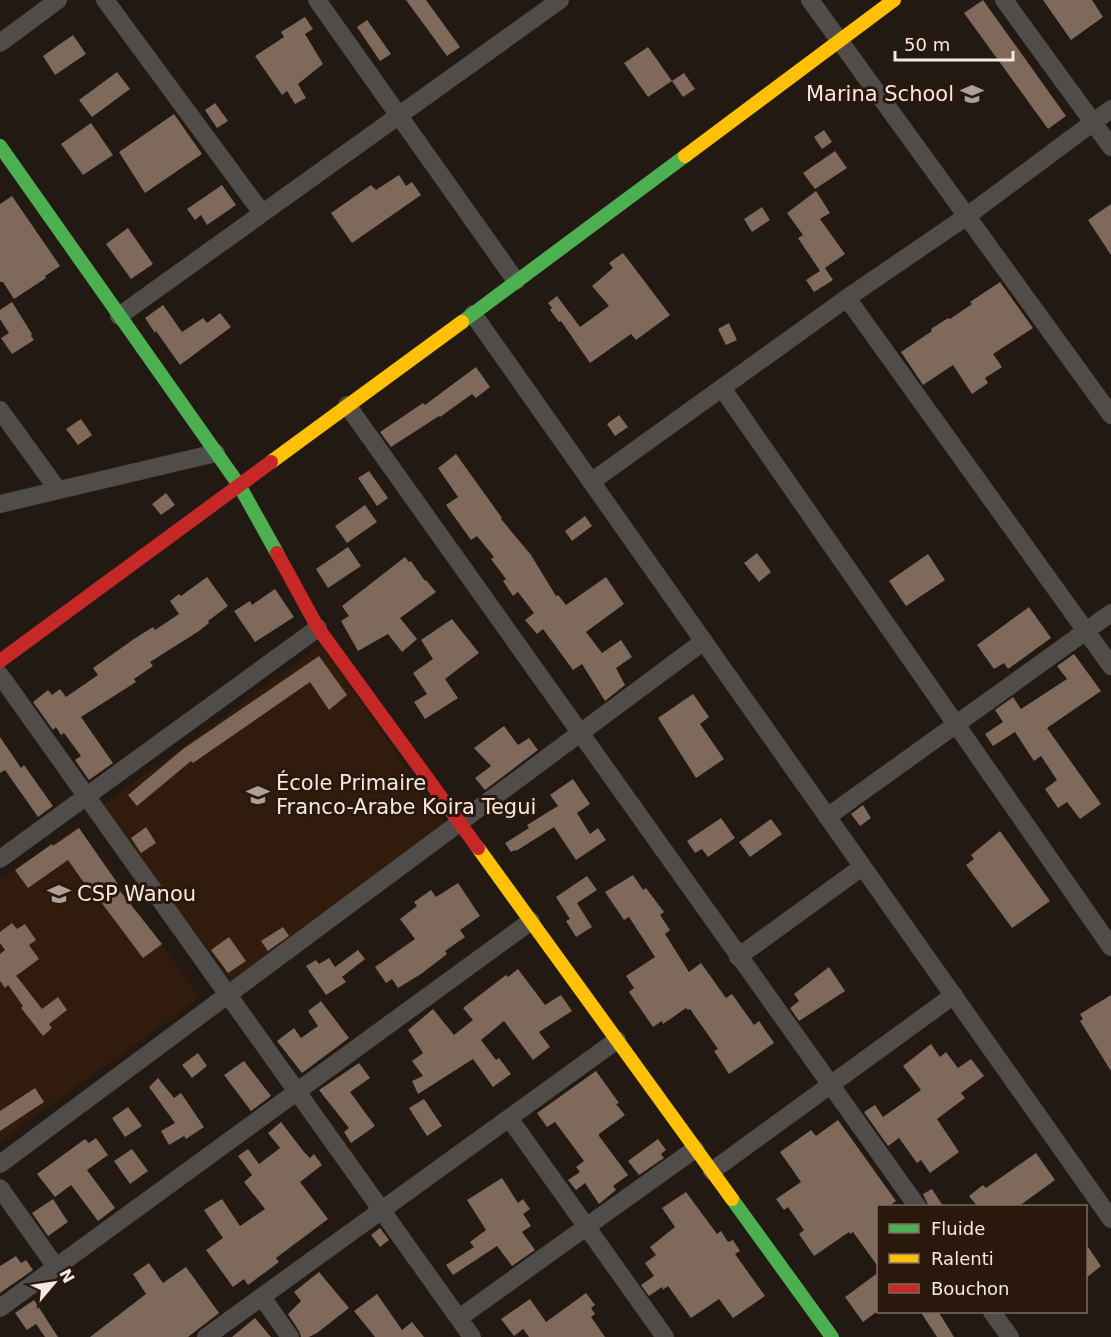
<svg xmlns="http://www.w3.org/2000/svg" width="1111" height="1337" font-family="'DejaVu Sans',sans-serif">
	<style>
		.built { fill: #311b0c }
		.building { fill: #7e695b }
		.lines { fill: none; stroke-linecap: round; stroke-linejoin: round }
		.street { stroke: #4f4c49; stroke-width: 18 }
		.fast { stroke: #4caf50; stroke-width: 14 }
		.slow { stroke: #ffc107; stroke-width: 14 }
		.jam { stroke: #c62828; stroke-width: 14 }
		.labels { text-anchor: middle; stroke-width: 6; stroke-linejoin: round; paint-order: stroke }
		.poi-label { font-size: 21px; fill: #f5e8e0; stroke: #2a180c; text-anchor: start }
	</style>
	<rect width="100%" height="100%" fill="#231913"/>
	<path class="built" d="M321,645L445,823L232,982L102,806Z
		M77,826L200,998L0,1141V881Z"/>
	<path class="building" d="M406,0H426L460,47L447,56Z
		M983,0L1066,116L1048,129L964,13Z
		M1043,0H1092L1103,17L1071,40Z
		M305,17L313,29L305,34L323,64L298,84L306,98L295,104L287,91L282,95L255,56L284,37L281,32Z
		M367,20L391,54L380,61L357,27Z
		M73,35L86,54L55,75L43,56Z
		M648,47L672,81L684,73L695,89L683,97L672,81L648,97L624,63Z
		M117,72L130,89L92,117L79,100Z
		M215,103L228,121L217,128L205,110Z
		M174,114L202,154L145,193L119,152Z
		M91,123L113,155L83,175L61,144Z
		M824,130L832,142L822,149L814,137Z
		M835,151L847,168L815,189L803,173Z
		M399,175L406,186L412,182L421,195L352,243L331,213L371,185L376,190Z
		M222,185L236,205L207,225L201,215L195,220L187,209Z
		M816,191L830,213L820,219L845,254L822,270L825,268L833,280L814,292L806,280L820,271L798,238L803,235L787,213Z
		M12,196L60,266L45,276L46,278L14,299L3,282H0V204Z
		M1111,204V255L1088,220Z
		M762,207L770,220L752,232L744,219Z
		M128,228L153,264L131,279L106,244Z
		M623,253L670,315L636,340L631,334L590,363L561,321L559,322L550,310L552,308L548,303L557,296L580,327L609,306L592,286L613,268L609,263Z
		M1000,282L1033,328L993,354L1002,367L985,378L988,383L972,394L953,365L923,385L901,352L932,331L931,329L948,318L950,319L972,304L970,302Z
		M12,302L32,334L31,336L34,340L12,354L1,338L9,333L0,319V310Z
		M163,305L182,332L203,318L207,323L220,313L231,327L180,365L156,331L155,333L145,318Z
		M729,323L737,340L726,345L718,329Z
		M476,367L490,387L476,398L472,394L440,417L439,416L391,447L380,432L423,403L425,405Z
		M619,415L628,427L615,436L607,424Z
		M81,419L92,435L78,445L66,429Z
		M456,454L502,518L501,519L531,555L556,596L558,595L566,605L606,577L624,604L586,632L602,653L621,640L632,657L616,668L625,685L605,701L582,664L573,670L543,629L537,634L525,620L534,613L518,592L513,596L503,581L506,579L491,559L494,557L477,536L471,540L446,505L458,497L438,468Z
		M369,471L388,498L377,506L358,478Z
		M166,493L175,505L161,515L152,504Z
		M365,505L377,522L347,543L335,526Z
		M585,516L592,526L572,541L565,531Z
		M348,547L361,566L328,588L316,569Z
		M757,553L771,572L759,582L744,563Z
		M928,554L945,580L906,606L889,581Z
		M405,557L409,562L411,561L425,581L426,580L436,592L400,618L417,639L402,652L388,634L358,651L341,621L349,616L342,606Z
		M207,577L228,606L208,621L209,623L199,631L150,662L153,666L134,679L136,682L81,717L113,763L89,780L75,760L81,756L64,733L61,735L56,727L53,730L33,702L48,690L52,695L60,689L66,697L98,675L93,668L134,639L153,627L155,630L179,614L170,601L179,594L181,596Z
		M275,589L294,617L255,642L234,611L250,601L252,605Z
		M1029,607L1051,638L1008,669L1004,663L994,669L977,645Z
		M452,619L479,653L445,679L458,698L425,719L414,702L427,694L413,673L433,659L421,640Z
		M1074,654L1101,691L1047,728L1101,804L1080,819L1067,802L1058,808L1045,789L1057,780L1041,756L1034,761L1015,732L993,746L985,734L1003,722L995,710L1013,697L1021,709L1067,679L1057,666Z
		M319,656L347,695L329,710L310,682L193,763L191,761L137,806L128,795L183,749Z
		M693,694L709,717L700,724L724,759L696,778L658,718Z
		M504,726L518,745L529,738L538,750L485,790L475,778L491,766L474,748Z
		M0,737L21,768L24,765L53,806L38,817L5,770L0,773Z
		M573,779L590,804L577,813L590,834L598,828L606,840L576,860L554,827L516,851L515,850L511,852L505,843L529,828L527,825L558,806L550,795Z
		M863,805L871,818L860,826L851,814Z
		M721,818L735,838L708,857L702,849L695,853L687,841Z
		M771,819L782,834L750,857L739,842Z
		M146,827L156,843L141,853L131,838Z
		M79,828L118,884L116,886L162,944L143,958L98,898L96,900L68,860L28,888L15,870L52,844L53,846Z
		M1000,831L1050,901L1012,928L966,865L974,859L971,855Z
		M633,875L643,890L646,888L664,912L660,915L670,930L665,934L689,972L701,963L726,998L732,994L754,1025L759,1021L774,1043L729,1074L714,1051L718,1049L690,1009L688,1010L686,1008L663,1024L662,1021L653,1027L629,992L634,988L626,976L655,957L629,917L624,920L605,892Z
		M587,876L597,890L577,903L592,927L576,937L566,921L570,919L556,897Z
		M458,883L480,916L460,930L465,937L445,951L447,954L421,974L398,988L392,979L386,983L375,967L415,939L400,919L417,906L414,902L431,890L436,897Z
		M12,923L17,929L25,924L36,940L29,945L39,959L16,976L18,978L42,1009L58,997L67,1010L49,1024L52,1028L43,1036L21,1008L23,1006L8,985L5,988L0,981V954L5,950L0,943V932Z
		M283,927L289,936L268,951L261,941Z
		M229,937L246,961L228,973L211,950Z
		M358,950L365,959L342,977L346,982L326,995L306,966L316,960L319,964L329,958L335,967Z
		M829,967L845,991L799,1021L790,1008L799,1001L794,994Z
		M518,969L545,1005L561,995L572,1011L539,1032L550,1047L533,1060L504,1021L481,1040L496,1060L499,1058L511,1074L493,1087L473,1059L418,1094L412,1081L423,1076L412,1061L423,1053L408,1030L433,1009L454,1035L473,1020L463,1008L506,975L508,977Z
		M1111,995V1071L1080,1021L1083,1019L1080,1014Z
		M321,1001L349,1038L302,1073L277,1041L294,1028L301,1038L318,1026L308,1011Z
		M931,1044L940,1057L946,1052L958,1068L971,1059L984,1076L961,1093L965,1098L937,1119L959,1152L930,1173L921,1160L917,1163L899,1138L888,1146L864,1112L875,1105L883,1117L921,1090L903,1066Z
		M198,1053L207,1066L192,1078L182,1065Z
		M244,1061L271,1096L251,1111L224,1075Z
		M359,1063L370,1078L350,1092L375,1126L351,1143L344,1132L349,1128L319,1090Z
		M596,1071L619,1103L616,1104L625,1115L599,1134V1136L628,1175L613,1186L616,1190L599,1204L585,1183L576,1190L568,1180L580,1172L576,1167L584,1161L555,1122L547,1127L537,1113Z
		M158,1078L174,1098L181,1093L204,1127L186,1139L184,1136L169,1145L161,1131L175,1123L149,1087Z
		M35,1088L44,1102L0,1131V1111Z
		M424,1099L442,1126L427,1136L409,1108Z
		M128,1107L142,1126L125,1137L112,1118Z
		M838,1120L896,1201L889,1206H879V1268L853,1232L850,1234L849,1232L814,1256L799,1234L804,1230L788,1207L784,1210L776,1199L801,1182L780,1152L811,1130L816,1136Z
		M281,1122L304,1152L310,1158L314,1154L322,1165L300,1182L328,1219L276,1258L279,1262L248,1285L244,1279L233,1287L206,1250L223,1238L204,1210L222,1199L240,1226L265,1209L244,1182L252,1175L238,1156L248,1149L259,1164L280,1148L268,1133Z
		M96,1138L108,1155L87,1170L115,1208L98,1221L71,1185L55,1197L37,1174L85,1139L89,1143Z
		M658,1139L666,1150L661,1154L664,1158L639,1175L628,1161Z
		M132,1149L148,1171L130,1184L114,1161Z
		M1036,1153L1055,1180L1019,1206H977L969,1196L983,1185L986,1188Z
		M502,1178L518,1203L523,1199L530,1209L523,1214L531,1226L522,1232L535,1250L512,1266L497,1246L453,1275L446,1265L474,1247L470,1242L486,1230L467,1200Z
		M932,1189L943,1206L928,1205L923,1194Z
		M686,1192L717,1234L721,1231L728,1242L733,1240L740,1251L735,1254L765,1296L733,1318L719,1299L691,1318L668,1286L663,1290L662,1287L649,1296L641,1285L654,1276L645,1263L656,1255L650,1247L675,1227L662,1208Z
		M53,1199L68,1222L48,1236L32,1213Z
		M380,1228L389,1240L380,1247L371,1235Z
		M1086,1244L1101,1266L1086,1278Z
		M16,1256L21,1263L26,1260L33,1270L0,1293V1266Z
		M149,1263L163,1283L186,1267L219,1313L188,1337H90L146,1294L133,1274Z
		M319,1272L349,1308L317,1333L309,1337H301L299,1331L288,1314L301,1301L294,1292Z
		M879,1272V1310L863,1322L845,1297Z
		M586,1293L595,1305L591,1308L595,1314L591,1317L605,1337H529L523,1329L514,1336L501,1319L530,1299L546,1322Z
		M377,1294L402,1330L412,1322L424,1337H375L354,1311Z
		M34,1300L58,1337H45L36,1324L27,1330L15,1313Z
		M920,1311H938L954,1337H937Z
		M255,1318L271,1337H232Z"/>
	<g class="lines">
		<path class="street" d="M105,0L262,213
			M317,0L516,281
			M810,0L1111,415
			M1004,0L1111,147
			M0,43L58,0
			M847,298L1111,666
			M473,314L1111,1219
			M119,316L560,0
			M722,388L1111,947
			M347,405L917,1206
			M0,410L58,490
			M591,482L847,298L967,216L1111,109
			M0,504L216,453
			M0,675L472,1337
			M827,817L1111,613
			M0,859L318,628
			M738,957L862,867
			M509,1118L665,1337
			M0,1164L704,641
			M712,1171L954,995
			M0,1188L56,1267
			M262,1297L290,1337
			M0,1308L531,921
			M992,1312L1010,1337
			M459,1318L695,1149
			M206,1337L617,1040"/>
		<path class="fast" d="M0,146L239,485L277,553
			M462,322L685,156
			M732,1199L832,1337"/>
		<path class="slow" d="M685,156L894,0
			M271,462L462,322
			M478,848L732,1199"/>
		<path class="jam" d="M277,553L318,628L478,848
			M0,661L271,462"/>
	</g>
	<defs>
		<g id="school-bare" transform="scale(1.8)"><path d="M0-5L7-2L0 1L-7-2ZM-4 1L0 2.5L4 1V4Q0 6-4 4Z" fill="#aca098" stroke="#2a180c" stroke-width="2.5" paint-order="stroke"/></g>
	</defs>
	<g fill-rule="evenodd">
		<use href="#school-bare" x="972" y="94"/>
		<use href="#school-bare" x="258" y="795"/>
		<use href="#school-bare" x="59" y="894"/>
	</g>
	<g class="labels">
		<g class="poi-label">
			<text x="954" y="101" text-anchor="end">Marina School</text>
			<text x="276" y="790">École Primaire<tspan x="276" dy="24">Franco-Arabe Koira Tegui</tspan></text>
			<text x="77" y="901">CSP Wanou</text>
		</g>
	</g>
	<rect x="877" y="1205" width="210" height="108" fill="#2a180c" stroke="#7b6b61" stroke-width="1.5"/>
	<rect x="889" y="1224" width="30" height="9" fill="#4caf50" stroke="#7b6b61" stroke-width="1.5"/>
	<text x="931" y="1235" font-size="18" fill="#f5e8e0">Fluide</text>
	<rect x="889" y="1254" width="30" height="9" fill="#ffc107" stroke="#7b6b61" stroke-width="1.5"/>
	<text x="931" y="1265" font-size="18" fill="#f5e8e0">Ralenti</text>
	<rect x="889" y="1284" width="30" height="9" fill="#c62828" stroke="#7b6b61" stroke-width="1.5"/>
	<text x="931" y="1295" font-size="18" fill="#f5e8e0">Bouchon</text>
	<g transform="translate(54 1283) rotate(61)" stroke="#2a180c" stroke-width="4.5" paint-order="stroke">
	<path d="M0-4.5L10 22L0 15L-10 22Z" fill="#f5e8e0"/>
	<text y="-9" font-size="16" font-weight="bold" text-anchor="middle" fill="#f5e8e0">N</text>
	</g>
	<path d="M895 51v9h118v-9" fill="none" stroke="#f5e8e0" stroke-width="3"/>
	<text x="904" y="51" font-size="18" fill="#f5e8e0" stroke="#2a180c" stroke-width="4.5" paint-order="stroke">50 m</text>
</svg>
